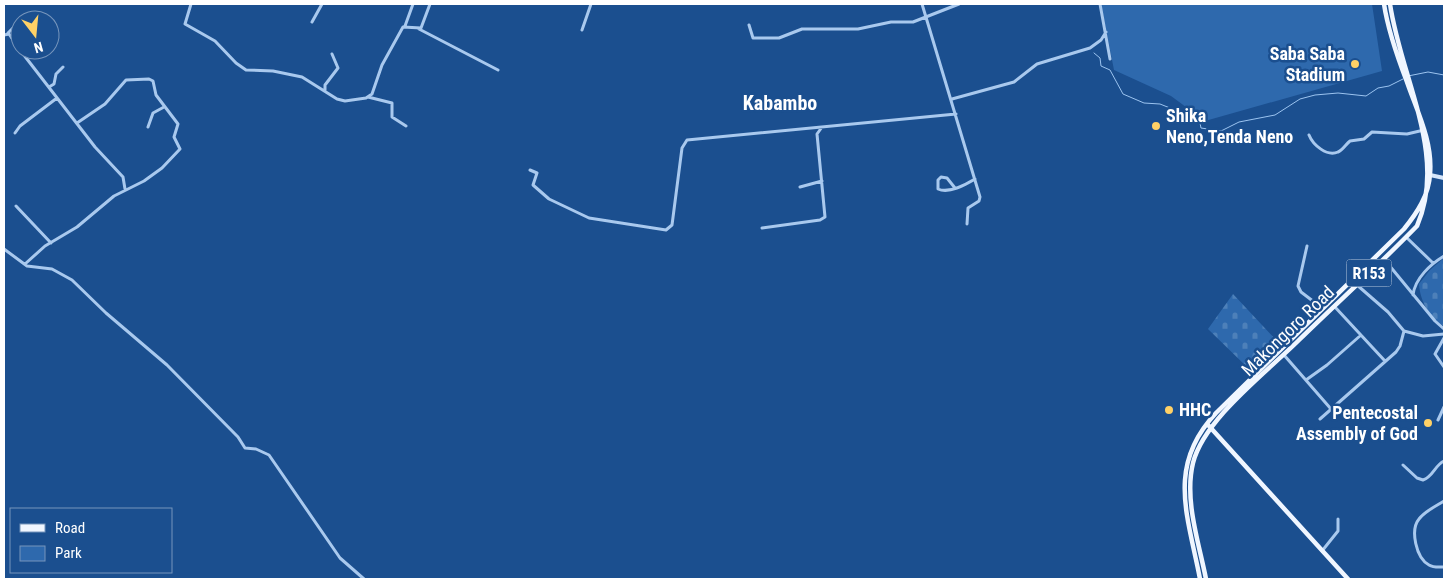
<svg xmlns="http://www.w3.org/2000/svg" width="1448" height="583" font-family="'Roboto Condensed',sans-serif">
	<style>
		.green { fill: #2e69ad }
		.cemetery { fill: url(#cemetery-stones) }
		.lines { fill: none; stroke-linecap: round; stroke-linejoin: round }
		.stream { stroke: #9cc4f0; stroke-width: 1 }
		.street { stroke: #a9c9ee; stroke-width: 3 }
		.secondary { stroke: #d6e6fa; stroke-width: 4 }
		.primary { stroke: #f0f6ff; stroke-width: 4.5 }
		.poi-dot { fill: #ffd166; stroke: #1b4f8f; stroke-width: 2 }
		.labels { text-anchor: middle; stroke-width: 5; stroke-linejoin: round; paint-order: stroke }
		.shield { fill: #1b4f8f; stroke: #bbcadd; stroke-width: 1 }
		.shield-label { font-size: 16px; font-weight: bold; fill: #fff }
		.poi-label { font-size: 18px; font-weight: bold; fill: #fff; stroke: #1b4f8f; text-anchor: end }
		.street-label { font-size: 18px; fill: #fff; stroke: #1b4f8f }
		.quarter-label { font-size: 20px; font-weight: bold; fill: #fff; stroke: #1b4f8f }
	</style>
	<defs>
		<pattern id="cemetery-stones" width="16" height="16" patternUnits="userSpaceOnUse" patternTransform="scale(1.25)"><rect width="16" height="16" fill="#2e69ad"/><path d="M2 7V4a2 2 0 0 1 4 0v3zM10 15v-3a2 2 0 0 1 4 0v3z" fill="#4d80b9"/></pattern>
	</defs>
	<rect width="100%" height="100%" fill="#1b4f8f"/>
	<path class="green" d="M1101,4H1372L1382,71L1205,121L1171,96L1114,70Z"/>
	<path class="cemetery" d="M1444,258V326C1429,318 1420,300 1419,284L1430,270Z
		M1233,294L1276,340L1248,368L1208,329Z"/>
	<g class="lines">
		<path class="stream" d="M1094,53L1100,58L1101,66L1110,70L1123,94L1144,103L1160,104L1175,110L1194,122L1200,123L1201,128L1221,131L1239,122L1275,115L1300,99L1315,95L1338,93L1366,96L1378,88L1389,86L1403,79
			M1408,76L1428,72L1444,75"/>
		<path class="street" d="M191,4L185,24L215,41L236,63L246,70L273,71L302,77L337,99L345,101L366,98L372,94L382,65L403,27L421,28L430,4
			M922,4L980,197L979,201L968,208L967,224
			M1100,4L1110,59
			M21,20L30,16L36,20
			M312,22L322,4
			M749,25L753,38H779L802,29H858L891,22H913L959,4
			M405,26L413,4
			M419,29L498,70
			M582,30L591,4
			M8,33L20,21
			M4,35L9,34L20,50
			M20,50L95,147L123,177L125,189
			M49,87L54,84L56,74L63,67
			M325,91V85L338,68L332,54
			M368,97L392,103V117L406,126
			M952,99L1014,82L1037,64L1090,48L1101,40L1106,32
			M148,127L153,113L164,107
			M15,133L20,126L57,98
			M1309,135C1313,145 1327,157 1338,152C1343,150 1346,144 1350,141L1364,139L1372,132L1407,134L1424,130
			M530,170L537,173L533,185L549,199L589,218L666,230L672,225L682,148L687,140L956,114
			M800,187L822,181
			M955,188L947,178L941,177L938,180V189C949,194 965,185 975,179
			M16,206L51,243
			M762,228L820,220L825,217L817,134L822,127
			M1406,237L1433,263
			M1307,246L1298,286L1301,292L1322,308
			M4,249L27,266L52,269L72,280L106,313L167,365L238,437L245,448L256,449L269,455L340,558L364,579
			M1384,259L1435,321L1444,329
			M25,264L45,246L77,227L114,196L144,181L162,168L180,149L174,137L178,124L156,95L153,81L149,79L126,80L105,104L77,123
			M1357,285L1388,312L1404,331L1423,336L1444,334
			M1413,295C1415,278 1431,264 1444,256
			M1334,306L1385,361
			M1444,338L1435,354L1444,367
			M1284,355L1331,409
			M1306,380L1327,365L1361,335
			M1320,419L1396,352L1400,346L1404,331
			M1438,420L1444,407
			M1403,465L1417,478L1423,480C1433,477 1435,465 1444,461
			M1444,501C1436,506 1425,511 1419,519C1410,530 1416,558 1429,565C1434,568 1439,567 1444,567
			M1322,551L1338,531V519"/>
		<path class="secondary" d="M1430,175L1444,178"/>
		<path class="primary" d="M1209,426L1348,579
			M1200,579C1188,516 1166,466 1216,413L1404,229C1417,213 1429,195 1430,174C1433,142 1417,111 1407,82C1397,56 1388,31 1384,4
			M1206,579C1199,543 1184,500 1193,463C1204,419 1267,372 1299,340C1338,302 1379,265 1417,226C1448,155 1401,79 1390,4"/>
	</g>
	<g class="poi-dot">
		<circle cx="1355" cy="64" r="5"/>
		<circle cx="1156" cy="126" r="5"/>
		<circle cx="1169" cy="410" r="5"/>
		<circle cx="1428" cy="423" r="5"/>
	</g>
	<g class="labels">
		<rect class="shield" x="1346.5" y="259.5" width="45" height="27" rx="4"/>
		<g class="shield-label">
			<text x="1369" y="279">R153</text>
		</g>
		<g class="poi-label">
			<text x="1345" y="60">Saba Saba<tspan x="1345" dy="21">Stadium</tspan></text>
			<text x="1166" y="122" text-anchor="start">Shika<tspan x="1166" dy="21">Neno,Tenda Neno</tspan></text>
			<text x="1179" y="416" text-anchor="start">HHC</text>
			<text x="1418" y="419">Pentecostal<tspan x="1418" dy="21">Assembly of God</tspan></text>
		</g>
		<g class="street-label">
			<text transform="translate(1288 331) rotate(-44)" y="6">Makongoro Road</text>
		</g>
		<g class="quarter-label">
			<text x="780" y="110">Kabambo</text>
		</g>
	</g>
	<rect width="1448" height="583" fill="none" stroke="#ffffff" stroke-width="10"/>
	<rect x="10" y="508" width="162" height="65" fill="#1b4f8f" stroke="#7695bc"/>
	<rect x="20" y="524" width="25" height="8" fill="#f0f6ff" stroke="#7695bc"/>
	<text x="55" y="533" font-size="15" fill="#ffffff">Road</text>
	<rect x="20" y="546" width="25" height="15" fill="#2e69ad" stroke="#7695bc"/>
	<text x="55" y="558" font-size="15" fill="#ffffff">Park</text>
	<g transform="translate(35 35) rotate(164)"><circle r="24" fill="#1b4f8f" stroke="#7695bc"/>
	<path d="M0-4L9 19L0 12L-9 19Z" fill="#ffd166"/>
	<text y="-8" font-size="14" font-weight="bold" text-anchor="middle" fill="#ffffff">N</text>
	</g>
</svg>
